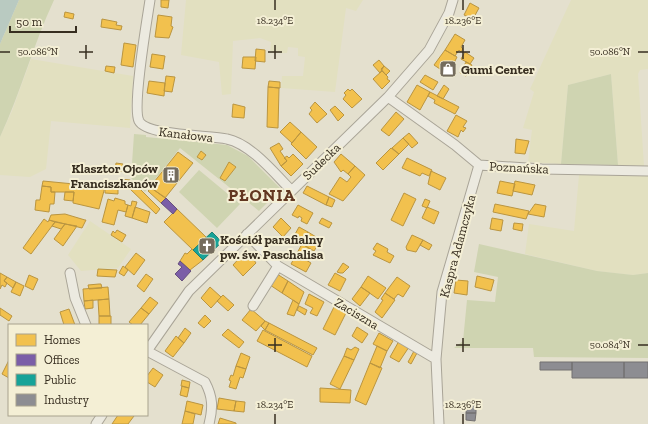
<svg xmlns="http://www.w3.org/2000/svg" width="648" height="424" font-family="'Zilla Slab',serif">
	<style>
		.farmland { fill: #e2e0c0 }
		.green { fill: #cfd4b1 }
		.water { fill: #b9cac1 }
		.homes { fill: #f2c14e; stroke: #ba9540 }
		.offices { fill: #7b5ea7; stroke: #67507e }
		.public { fill: #17a398; stroke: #218074 }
		.industry { fill: #8d8d92; stroke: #737070 }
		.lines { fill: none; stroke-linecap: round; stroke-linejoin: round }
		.minor-casing { stroke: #a9a497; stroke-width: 11 }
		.minor { stroke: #eceae0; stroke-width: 9 }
		.ticks { fill: none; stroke: #372e20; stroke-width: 1.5 }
		.labels { text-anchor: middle; stroke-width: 4; stroke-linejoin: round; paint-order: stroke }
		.poi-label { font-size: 13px; font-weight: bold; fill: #372e20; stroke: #f4efd5; text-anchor: start }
		.street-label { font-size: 13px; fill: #372e20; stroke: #f4efd5 }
		.district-label { font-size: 17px; font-weight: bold; letter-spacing: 1px; fill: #623721; stroke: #f4efd5 }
		.ticks-label { font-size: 10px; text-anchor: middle; fill: #372e20; stroke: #f4efd5; stroke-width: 4; stroke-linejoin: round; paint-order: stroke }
	</style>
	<rect width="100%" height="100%" fill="#e4e0ce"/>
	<path class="farmland" d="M186,0H363L356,11L346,8L335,92L281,88L282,76H303L305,57L298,56V48L288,47L287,53H270L271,42L260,38L233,41L231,94L222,95L219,62L181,55Z
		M571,0H648V69L640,70L638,74L644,166L618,165L611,74L568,85L561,164L528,162L532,130L523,128L534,92L530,89Z
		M31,59L133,76L130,128L51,121L46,169L30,177L0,175V137L12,111Z
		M579,175L648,176V273L633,275L597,271L525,254L529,224L574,231Z
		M90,221L131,249L118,268L81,271L68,255Z"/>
	<path class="green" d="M19,0H54C33,45 21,92 0,137V44Z
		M611,74L618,165L561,164L568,85Z
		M134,134L146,135V137L227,145L248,156L281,189L259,211L180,148L145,192L131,178Z
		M199,170L240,204L217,228L179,192Z
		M479,244L597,271L633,275L648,273V358L534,357L533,348H454L463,341L467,300L495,302L498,277L474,272Z"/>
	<path class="water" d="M0,0H19L0,44Z"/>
	<path class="homes" d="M161,0H169L168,8L161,7Z
		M470,3L479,8L473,19L464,15Z
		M65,12L74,14L73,19L64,17Z
		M158,15L172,17L171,26L173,27L169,38L155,37Z
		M102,19L117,22L116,25L122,26L121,30L101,27Z
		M455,34L465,40L461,47L463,49L461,52L459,50L455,56L445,50Z
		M124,43L136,45L133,67L121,65Z
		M256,49L265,50V62L255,61Z
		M445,50L457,57L452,67L451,66L446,73L434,65Z
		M465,52L474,58L470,64L461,59Z
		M152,54L165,56L163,69L150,67Z
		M243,57H256L255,69L242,68Z
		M379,60L384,66L380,73L373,65Z
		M466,62L472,65L466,76L460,73Z
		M106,66L115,67L114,73L105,71Z
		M384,66L390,71L386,75L381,69Z
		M382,71L388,77L387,79L390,81L382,89L373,79Z
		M425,75L438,82L433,90L420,82Z
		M166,76L175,77L172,92L164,91Z
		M149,81L165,83L164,96L147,93Z
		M269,81L280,82V88L268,87Z
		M417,85L430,92L420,110L407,102Z
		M444,85L449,89L443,99L437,96Z
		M268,87L279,88L278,128L267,127Z
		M348,89L350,91L352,89L362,99L352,108L343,99L346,95L344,93Z
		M430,92L459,107L455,114L434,103L435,100L428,96Z
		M315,102L327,114L317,123L309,114L312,110L310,108Z
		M233,104L245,107L244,118L232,117Z
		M335,106L344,115L338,121L330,110Z
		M396,112L404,119L389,136L381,130Z
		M456,115L467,121L463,127L466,128L463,132L461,130L458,137L447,131Z
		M290,122L301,132L292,143L280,132Z
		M301,132L317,147L306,159L291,144Z
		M409,133L418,143L412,148L403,138Z
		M403,138L409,144L399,154L392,148Z
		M516,139L529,141L525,154L515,153Z
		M279,143L283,149L280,151L287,161L281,166L270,148Z
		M391,148L399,154L383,170L376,163Z
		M201,151L206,155L202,160L197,157Z
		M178,152L193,163L165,198L150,187Z
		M293,154L303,164L291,176L281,166L287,161L284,158L287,156L289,158Z
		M341,154L355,166L348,174L343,170L341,172L334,162Z
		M407,158L432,170L429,176L422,173L420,176L402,168Z
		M229,162L236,167L225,181L220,178Z
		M116,163L123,164L122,171H115Z
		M355,166L365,175L343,201L329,194L340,177L347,182L351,177L348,174Z
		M431,171L446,178L440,190L428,184Z
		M119,179L130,180L135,184L130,189L118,188Z
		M43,181L105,187L99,209L73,203L74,192H51V187L42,186Z
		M500,181L515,184L512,196L497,193Z
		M515,181L535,185L532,195L513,191Z
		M135,184L160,209L156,214L130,189Z
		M42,186L51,187V192H55L54,204H50L49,212L35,210L36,200H40Z
		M307,186L329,197L326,205L303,193Z
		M105,187H118V194L105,193Z
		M151,188L166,198L161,203L148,191Z
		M65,192H74L73,201L64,200Z
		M404,193L416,199L403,226L391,220Z
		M329,197L335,200L332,207L326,205Z
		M115,198L125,201V204L128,205L126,212L118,210L114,225L102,222L108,199L114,201Z
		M425,199L430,201L427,208L422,206Z
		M132,201L137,202L132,218L125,216L128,205L131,206Z
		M495,204L529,211L526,219L493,212Z
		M535,204L546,206L544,217L528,214Z
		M298,205L313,213L307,224L301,221L302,218L299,216L298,218L292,215Z
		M135,207L150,212L147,223L132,218Z
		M427,207L439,212L434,224L422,218Z
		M177,209L206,237L193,250L164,222Z
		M65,214L85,220H86L82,228L49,220L51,215Z
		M281,218L291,228L283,237L273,227Z
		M322,218L332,223L329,228L319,223Z
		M492,218L503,220L501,231L490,229Z
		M44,219L48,222L49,220L55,222L31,254L23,248Z
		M55,222L65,224L61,229L52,226Z
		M514,223L523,224L522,231L513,229Z
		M65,224L77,226L63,246L54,239Z
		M299,227L308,232L303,241L294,236Z
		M117,230L126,235L122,242L111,235L113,231L115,233Z
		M308,232L321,240L314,251L302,244Z
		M412,235L423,240L416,252L407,250L406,247Z
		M423,240L432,245L429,250L420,245Z
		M377,243L388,249L387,252L394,256L390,263L373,255L376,251L373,249Z
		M302,244L312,250L306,260L311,263L306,272L291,264Z
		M192,249L203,260L190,270L180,261L185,253L187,254Z
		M245,252L248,256L250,254L256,263L243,276L233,265Z
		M136,253L145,260L134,275L125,267Z
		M343,263L349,267L343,273H340L337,272Z
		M123,266L128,270L124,276L119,273Z
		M98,269L117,270L115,277L97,276Z
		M0,273L7,277L4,281L7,283L5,287L2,285L0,289Z
		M335,273L346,279L340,291L328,285Z
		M146,274L153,279L144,292L137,286Z
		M277,274L288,281L282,293L270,285Z
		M29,275L38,279L33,290L25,286Z
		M368,276L386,288L378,299L361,287Z
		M477,276L494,280L491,291L475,287Z
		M7,277L16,282L13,288L4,281Z
		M397,277L410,286L403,297L398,294L394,299L385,293Z
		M456,280L468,281L467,295L454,293Z
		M288,281L304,292L299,304L282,293Z
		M16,282L24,286L20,296L11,292Z
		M99,284H101L102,288L89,289L88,285Z
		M108,287L109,299L84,301L83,289Z
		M210,287L221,297L211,308L201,298Z
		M361,287L370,293L360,306L352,299Z
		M385,293L395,300L382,318L375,312L383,300L381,299Z
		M309,294L324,302L317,316L310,313L313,308L305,304Z
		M223,295L234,305L228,311L217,301Z
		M150,297L158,303L149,314L141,308Z
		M109,299L110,316H99L98,300Z
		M93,300V308L85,309L84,301Z
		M293,300L299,304L294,316L287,314Z
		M299,306L307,310L305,315L297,310Z
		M334,307L346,313L335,335L323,329Z
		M0,308L12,316L9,321L0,315Z
		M141,308L149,314L140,325H133L129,322Z
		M69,309L75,325H64L60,312Z
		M251,309L265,321L256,331L242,320Z
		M205,315L211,321L204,328L198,323Z
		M99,316H111V325H99Z
		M265,321L269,323L265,330L261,326Z
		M269,323L317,348L313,355L265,330Z
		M357,327L368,334L362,343L352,336Z
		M185,328L191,333L184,343L178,338Z
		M228,329L244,342L239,348L222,335Z
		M263,330L312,356L307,367L257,341Z
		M379,333L393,341L387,351L373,344Z
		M176,336L184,343L173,357L165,351Z
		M399,341L409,347L399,362L390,357Z
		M377,346L387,351L380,368L370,363Z
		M355,347L359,349L354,360L344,356L347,348L351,350Z
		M414,351L417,353L411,364L408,362Z
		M241,353L250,357L246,369L236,366Z
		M344,356L354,360L340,389L330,384Z
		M9,360V378L2,374Z
		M370,363L382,368L366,405L355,400Z
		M236,366L246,369L243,378L240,377L236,389L229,387L231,381L229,380L231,375L233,376Z
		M153,368L163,375L155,387L147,382V376Z
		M182,380L190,382L189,388L181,386Z
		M182,386L189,388L187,397L180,395Z
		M320,388L351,390L350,403L320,402Z
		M219,398L236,401L234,411L217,409Z
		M187,401L203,405L201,415L185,411Z
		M236,401L245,402L244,412L234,411Z
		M185,411L195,414L193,424H182Z
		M118,415H132L134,416L128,424H112Z
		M220,418L236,423V424H218Z"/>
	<path class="offices" d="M166,198L177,209L173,214L161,203Z
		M180,261L191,271L182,281L175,274L182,267L178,264Z"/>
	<path class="public" d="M212,232L222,242L203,260L193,250Z"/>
	<path class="industry" d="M540,362H572V370H540Z
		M572,362H624V378H572Z
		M624,362H648V378H624Z
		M466,404H476V413H466Z
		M466,413H476L475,421L466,420Z"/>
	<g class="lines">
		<g class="minor-casing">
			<path id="minor" d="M150,0C147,20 132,107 139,121C147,136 210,135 227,139C251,144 275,174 291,190
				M388,97L455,145L479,165L542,169L648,171
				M247,234L278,266L436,359
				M70,273L75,298L86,325
				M253,306L278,266
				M96,424L102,415
				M209,424C213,408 213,397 205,382L147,351L189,291L388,97L429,50L449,13L453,0
				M439,424L436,359L442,292L479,165"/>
		</g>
		<use href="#minor" class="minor"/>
	</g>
	<path class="ticks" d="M275,0V10M463,0V10M86,45V59M275,45V59M463,45V59M0,52H10M79,52H93M268,52H282M456,52H470M638,52H648M275,338V352M463,338V352M268,345H282M456,345H470M638,345H648M275,414V424M463,414V424"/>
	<defs>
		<g id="shop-square" transform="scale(0.9)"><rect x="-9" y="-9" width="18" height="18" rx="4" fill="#746c5d" stroke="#f4efd5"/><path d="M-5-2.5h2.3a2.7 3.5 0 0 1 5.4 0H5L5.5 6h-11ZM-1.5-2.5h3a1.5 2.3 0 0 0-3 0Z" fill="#fff"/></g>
		<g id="building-square" transform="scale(0.9)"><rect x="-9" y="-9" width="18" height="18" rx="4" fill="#746c5d" stroke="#f4efd5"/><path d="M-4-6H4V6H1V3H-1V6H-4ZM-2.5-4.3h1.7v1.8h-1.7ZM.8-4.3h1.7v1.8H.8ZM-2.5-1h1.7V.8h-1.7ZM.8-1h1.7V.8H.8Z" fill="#fff"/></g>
		<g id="church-square" transform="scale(0.9)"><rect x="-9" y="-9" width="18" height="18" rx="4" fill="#746c5d" stroke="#f4efd5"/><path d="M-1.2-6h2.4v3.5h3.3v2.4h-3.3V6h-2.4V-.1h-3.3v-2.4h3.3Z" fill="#fff"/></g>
	</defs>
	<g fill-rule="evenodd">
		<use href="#shop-square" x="448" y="69"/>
		<use href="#building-square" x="171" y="175"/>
		<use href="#church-square" x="207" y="246"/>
	</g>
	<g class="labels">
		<g class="poi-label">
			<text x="461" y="74">Gumi Center</text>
			<text x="158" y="173" text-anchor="end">Klasztor Ojców<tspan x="158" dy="15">Franciszkanów</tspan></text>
			<text x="220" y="244">Kościół parafialny<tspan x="220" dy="15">pw. św. Paschalisa</tspan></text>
		</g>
		<g class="street-label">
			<text transform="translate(186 134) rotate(7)" y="5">Kanałowa</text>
			<text transform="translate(321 161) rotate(-44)" y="5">Sudecka</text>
			<text transform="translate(519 167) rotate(3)" y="5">Poznańska</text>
			<text transform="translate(457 246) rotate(-75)" y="5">Kaspra Adamczyka</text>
			<text transform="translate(357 313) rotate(31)" y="5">Zaciszna</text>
		</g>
		<g class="district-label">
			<text x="262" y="201">PŁONIA</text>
		</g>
	</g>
	<g class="ticks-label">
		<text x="275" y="24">18.234°E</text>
		<text x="463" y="24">18.236°E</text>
		<text x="38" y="55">50.086°N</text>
		<text x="610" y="55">50.086°N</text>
		<text x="610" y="348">50.084°N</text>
		<text x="275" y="408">18.234°E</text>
		<text x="463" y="408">18.236°E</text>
	</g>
	<rect x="8" y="324" width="140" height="92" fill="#f4efd5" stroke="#a8a28d"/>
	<rect x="16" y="334" width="20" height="12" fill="#f2c14e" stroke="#a8a28d"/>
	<text x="44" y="344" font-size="12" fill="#372e20">Homes</text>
	<rect x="16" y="354" width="20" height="12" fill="#7b5ea7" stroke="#a8a28d"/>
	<text x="44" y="364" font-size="12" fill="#372e20">Offices</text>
	<rect x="16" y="374" width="20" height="12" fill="#17a398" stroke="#a8a28d"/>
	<text x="44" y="384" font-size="12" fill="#372e20">Public</text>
	<rect x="16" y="394" width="20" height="12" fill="#8d8d92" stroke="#a8a28d"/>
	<text x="44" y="404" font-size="12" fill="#372e20">Industry</text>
	<path d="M10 26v6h66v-6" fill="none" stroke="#372e20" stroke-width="2"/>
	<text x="16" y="26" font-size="12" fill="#372e20" stroke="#f4efd5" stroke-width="3" paint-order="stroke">50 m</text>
</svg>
